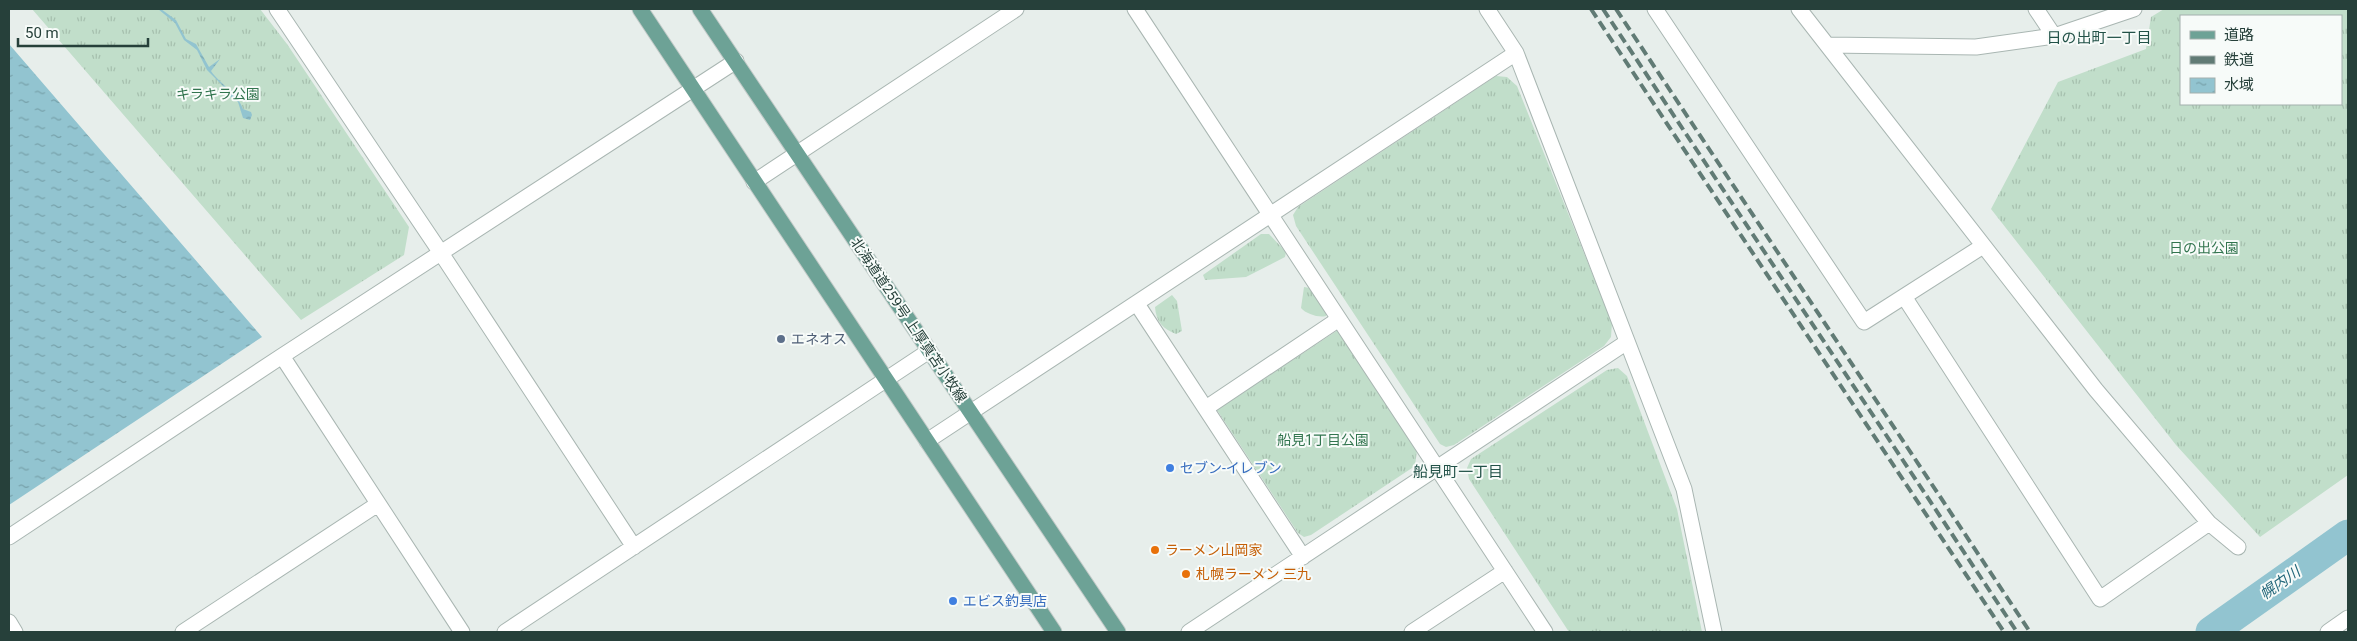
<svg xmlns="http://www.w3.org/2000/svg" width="2357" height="641" font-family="Roboto,'Noto Sans JP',sans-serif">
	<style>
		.grass { fill: url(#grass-tufts); fill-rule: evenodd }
		.water { fill: url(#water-ripples) }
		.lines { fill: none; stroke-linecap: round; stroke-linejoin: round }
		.river { stroke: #92c4d0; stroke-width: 31 }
		.minor-casing { stroke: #a9b6b2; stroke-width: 17 }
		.major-casing { stroke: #c2cac8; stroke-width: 17 }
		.minor { stroke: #fff; stroke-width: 15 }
		.major { stroke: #6da296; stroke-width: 15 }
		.rail { stroke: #617b75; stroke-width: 4; stroke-dasharray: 10 5; stroke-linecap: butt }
		.service-dot { fill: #5c6f8a; stroke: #f7fbf9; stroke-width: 2 }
		.shop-dot { fill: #3f7fe0; stroke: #f7fbf9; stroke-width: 2 }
		.food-dot { fill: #e8710a; stroke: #f7fbf9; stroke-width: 2 }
		.labels { text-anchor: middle; stroke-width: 4; stroke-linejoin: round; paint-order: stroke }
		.park-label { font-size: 14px; fill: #32754f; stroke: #f7fbf9 }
		.street-label { font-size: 14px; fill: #26403a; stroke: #f7fbf9 }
		.service-label { font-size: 14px; fill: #4e5e75; stroke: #f7fbf9; text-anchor: start }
		.shop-label { font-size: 14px; fill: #366cbe; stroke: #f7fbf9; text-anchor: start }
		.food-label { font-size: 14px; fill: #c56008; stroke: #f7fbf9; text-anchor: start }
		.neighbourhood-label { font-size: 15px; fill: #225248; stroke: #f7fbf9 }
		.water-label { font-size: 15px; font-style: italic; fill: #22677a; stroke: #f7fbf9 }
	</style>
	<defs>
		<pattern id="grass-tufts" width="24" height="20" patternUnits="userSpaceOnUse" patternTransform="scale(1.25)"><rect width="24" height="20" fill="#c1deca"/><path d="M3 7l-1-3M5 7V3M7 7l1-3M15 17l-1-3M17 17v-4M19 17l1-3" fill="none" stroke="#a6c0ae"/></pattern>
		<pattern id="water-ripples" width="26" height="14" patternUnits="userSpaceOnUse" patternTransform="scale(1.25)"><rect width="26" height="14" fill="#92c4d0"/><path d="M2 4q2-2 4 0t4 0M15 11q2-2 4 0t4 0" fill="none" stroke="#77a1aa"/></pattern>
	</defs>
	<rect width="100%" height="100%" fill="#e7eeeb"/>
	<path class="grass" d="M32,9H260L287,44L409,227L404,255L301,320Z
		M2164,9H2348V475L2260,537L2176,445L1991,209L2058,82L2146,49L2151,17ZM2341,16V104H2181V16Z
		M1496,76L1507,77L1517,86L1612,323L1611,337L1604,346L1454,445L1446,447L1440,444L1296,226L1293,215L1298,207Z
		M1261,234H1269L1286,252L1285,257L1246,277L1205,280L1203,275Z
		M1304,287L1310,288L1326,310V316C1319,318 1306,314 1301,308Z
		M1172,295L1177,301L1182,331L1176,334C1163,329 1156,322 1155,307Z
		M1338,330L1417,450L1415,466L1311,535L1304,537L1298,533L1217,410Z
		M1618,368L1627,376L1677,509L1702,632H1569L1469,479L1467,468L1471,459L1607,370Z"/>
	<path class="water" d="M158,9H161L176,20L186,39L196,44L209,67L220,59L211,71C220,84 238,94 243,109L251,112L252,115L250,120L243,118L238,102L229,96L223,86L207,70L197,50L184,40L175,23Z
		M9,44L262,337L9,505Z"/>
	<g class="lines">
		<path class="river" d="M2211,632L2348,535"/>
		<g class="minor-casing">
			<path id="minor" d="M277,9L441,253L634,547
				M1135,9L1545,632
				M1487,9L1516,53L1684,489L1714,632
				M1655,9L1864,322L1983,246
				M1799,9L2096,390L2209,523L2238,547
				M2036,9L2054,36
				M1828,45L1976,47L2054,36L2134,9
				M754,182L1016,9
				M1905,298L2100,599L2209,523
				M1137,304L1303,557
				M282,356L462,632
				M1206,408L1339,319
				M927,441L1516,53
				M9,537L282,356L736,61
				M9,622L15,632
				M183,632L378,504
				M505,632L929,351
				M1189,632L1627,342
				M1412,632L1505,571
				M2328,632L2348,618"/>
		</g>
		<g class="major-casing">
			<path id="major" d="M640,9L1054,632
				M700,9L1118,632"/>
		</g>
		<use href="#minor" class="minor"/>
		<use href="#major" class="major"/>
		<path class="rail" d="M1591,9L2004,632
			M1603,9L2017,632
			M1616,9L2030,632"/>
	</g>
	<circle class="service-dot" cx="781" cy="339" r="5"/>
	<g class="shop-dot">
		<circle cx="1170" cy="468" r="5"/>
		<circle cx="953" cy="601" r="5"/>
	</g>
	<g class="food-dot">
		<circle cx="1155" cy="550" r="5"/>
		<circle cx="1186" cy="574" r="5"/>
	</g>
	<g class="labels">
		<g class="park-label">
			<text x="218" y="99">キラキラ公園</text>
			<text x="2204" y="253">日の出公園</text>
			<text x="1323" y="445">船見1丁目公園</text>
		</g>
		<g class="street-label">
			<text transform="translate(909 320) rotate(56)" y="5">北海道道259号 上厚真苫小牧線</text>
		</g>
		<g class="service-label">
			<text x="791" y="344">エネオス</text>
		</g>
		<g class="shop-label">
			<text x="1180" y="473">セブン-イレブン</text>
			<text x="963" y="606">エビス釣具店</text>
		</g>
		<g class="food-label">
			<text x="1165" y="555">ラーメン山岡家</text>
			<text x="1196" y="579">札幌ラーメン 三九</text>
		</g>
		<g class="neighbourhood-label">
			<text x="2099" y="43">日の出町一丁目</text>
			<text x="1458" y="477">船見町一丁目</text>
		</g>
		<g class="water-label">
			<text transform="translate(2280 583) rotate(-35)" y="5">幌内川</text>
		</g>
	</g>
	<rect width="2357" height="641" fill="none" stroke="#26403a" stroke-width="20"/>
	<rect x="2180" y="15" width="162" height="90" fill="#f7fbf9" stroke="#a3b0ad"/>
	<rect x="2190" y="31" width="25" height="8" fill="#6da296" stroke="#a3b0ad"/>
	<text x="2224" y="40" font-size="15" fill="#26403a">道路</text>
	<rect x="2190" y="56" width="25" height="8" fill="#617b75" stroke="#a3b0ad"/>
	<text x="2224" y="65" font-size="15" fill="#26403a">鉄道</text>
	<rect x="2190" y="78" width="25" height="15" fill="url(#water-ripples)" stroke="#a3b0ad"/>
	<text x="2224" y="90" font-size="15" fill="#26403a">水域</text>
	<path d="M18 38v8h130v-8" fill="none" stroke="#26403a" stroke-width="2.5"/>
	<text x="25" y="38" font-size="15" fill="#26403a" stroke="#f7fbf9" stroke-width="4" paint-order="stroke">50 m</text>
</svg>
